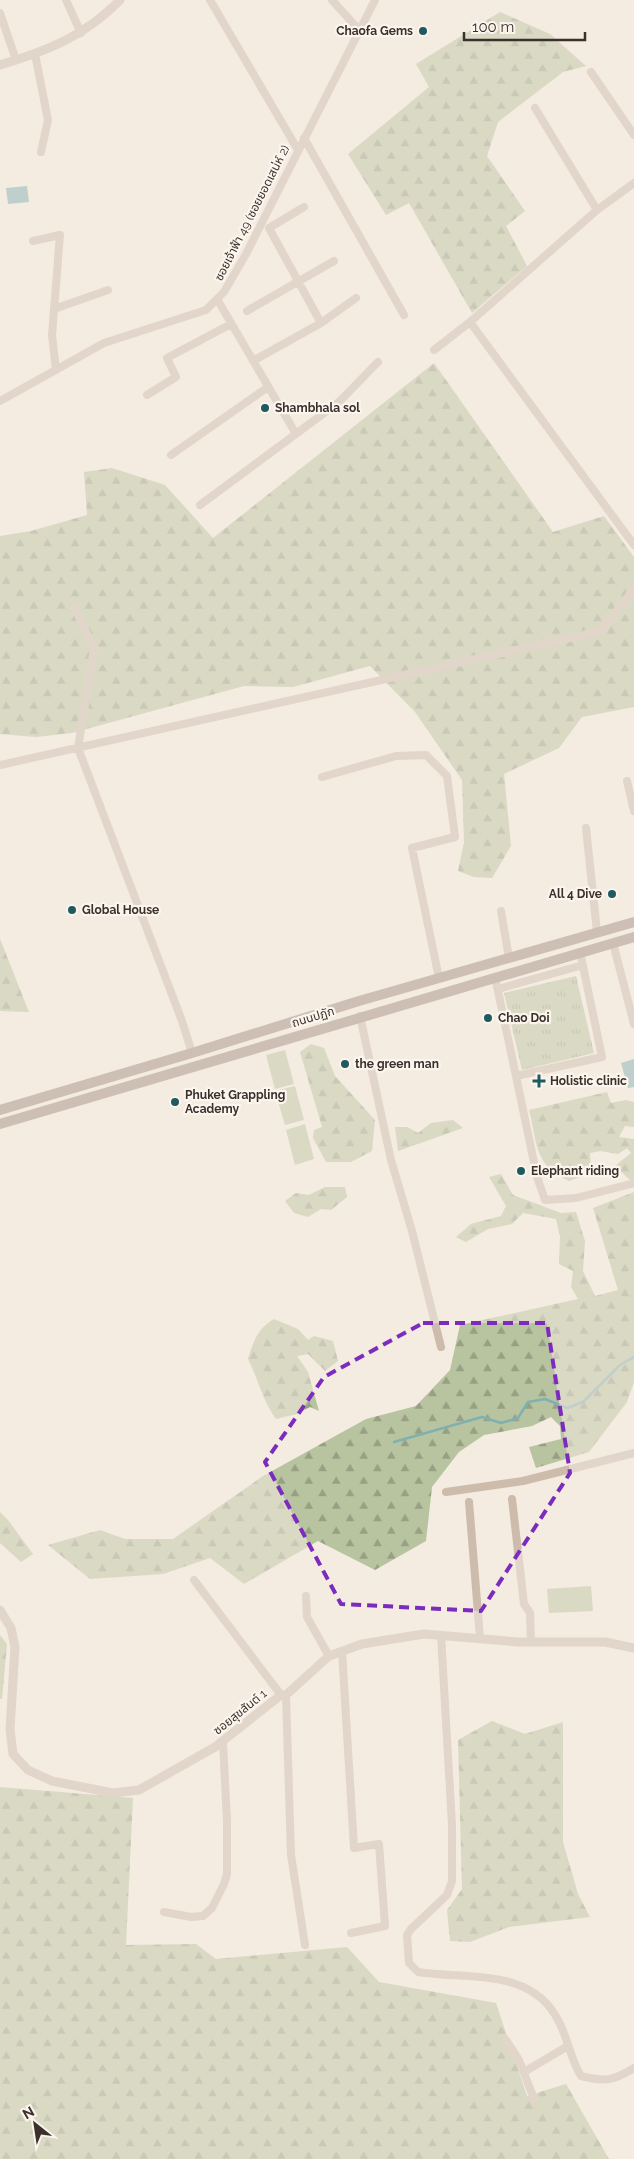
<svg xmlns="http://www.w3.org/2000/svg" width="634" height="2159" font-family="Raleway,'Noto Sans Thai',sans-serif">
	<style>
		.grass { fill: url(#grass-tufts) }
		.forest { fill: url(#forest-firs) }
		.pitch { fill: #b8c4a0 }
		.water { fill: #7fb0b2 }
		.lines { fill: none; stroke-linecap: round; stroke-linejoin: round }
		.stream { stroke: #7fb0b2; stroke-width: 2.5 }
		.minor { stroke: #cdbbac; stroke-width: 8 }
		.tertiary { stroke: #cdbbac; stroke-width: 9 }
		.secondary { stroke: #a18a7d; stroke-width: 10 }
		.marked { fill: none; stroke: #7b2cbf; stroke-width: 4; stroke-dasharray: 10 6; stroke-linejoin: round }
		.poi-dot { fill: #1f5a5e; stroke: #fbf5ee; stroke-width: 2 }
		.labels { text-anchor: middle; stroke-width: 4.5; stroke-linejoin: round; paint-order: stroke }
		.poi-label { font-size: 12px; font-weight: bold; fill: #3b302b; stroke: #fbf5ee; text-anchor: start }
		.street-label { font-size: 12px; fill: #3b302b; stroke: #fbf5ee }
	</style>
	<defs>
		<pattern id="grass-tufts" width="24" height="20" patternUnits="userSpaceOnUse" patternTransform="scale(1.25)"><rect width="24" height="20" fill="#b8c4a0"/><path d="M3 7l-1-3M5 7V3M7 7l1-3M15 17l-1-3M17 17v-4M19 17l1-3" fill="none" stroke="#97a083"/></pattern>
		<pattern id="forest-firs" width="22" height="20" patternUnits="userSpaceOnUse" patternTransform="scale(1.25)"><rect width="22" height="20" fill="#b8c4a0"/><path d="M5 1l3.5 6h-7zM16 11l3.5 6h-7z" fill="#97a083"/></pattern>
	</defs>
	<rect width="100%" height="100%" fill="#f4ebe1"/>
	<path class="grass" d="M576,976L594,1053L522,1070L504,993Z"/>
	<path class="forest" d="M500,12L550,34L586,66L563,72L498,122L487,156L525,211L506,226L527,266L472,313L409,203L386,215L348,154L429,87L416,64Z
		M434,363L553,532L604,516L634,557V707L582,717L559,748L504,774L511,846L492,878L474,877L458,871L464,843L462,780L415,712L370,666L293,687L244,686L72,733L36,737L0,734V536L31,531L87,515L84,472L112,468L165,485L213,538Z
		M0,939L29,1012L0,1011Z
		M311,1044L324,1048L335,1076L375,1120L372,1151L351,1162H326L313,1138L314,1130L322,1127L300,1052Z
		M607,1092L611,1103L626,1100L634,1102V1127L625,1126L619,1137L634,1139V1178L631,1181L615,1166L631,1153L627,1148L618,1154L600,1151L590,1153L591,1173L569,1181C533,1164 538,1144 529,1110Z
		M453,1120L463,1128L398,1151L395,1127H407L418,1133L431,1123Z
		M501,1174L513,1195L561,1213L576,1212L585,1241L583,1271L595,1296L618,1290L593,1208L634,1192V1382L627,1402L589,1452L536,1468L529,1447L561,1439L560,1426L551,1417L532,1426L484,1435L459,1452L432,1487L426,1541L375,1570L318,1541L244,1584L210,1558L163,1574L90,1579L48,1545L100,1530L125,1539H173L263,1476L366,1419L416,1406L450,1370L460,1325L578,1299L571,1287L573,1271L559,1264L560,1236L556,1219L523,1213L512,1224L488,1229L466,1242L456,1237L471,1224L501,1216L506,1206L489,1177Z
		M325,1187H345L347,1197L331,1210L321,1209L308,1217L294,1213L285,1201L296,1193L309,1195Z
		M274,1319L298,1329L308,1340L314,1336L333,1341L338,1361L325,1371L308,1354L297,1356L308,1372L319,1411L310,1407L297,1414L276,1419C263,1401 258,1379 248,1359C253,1342 258,1328 274,1319Z
		M0,1512L8,1520L33,1554L21,1562L0,1543Z
		M0,1635L7,1644L2,1699H0Z
		M492,1721L525,1734L563,1722V1842L578,1894L590,1917L509,1927L470,1942L450,1941L447,1910L462,1889L458,1740Z
		M0,1787L133,1798L126,1945L196,1944L216,1959L347,1947L379,1982L496,2003L527,2096L566,2084L609,2159H0Z"/>
	<path class="pitch" d="M285,1050L294,1084L275,1089L266,1055Z
		M295,1086L304,1120L285,1125L275,1091Z
		M305,1124L314,1159L295,1165L286,1130Z
		M591,1586L593,1611L549,1613L547,1589Z"/>
	<path class="water" d="M27,186L29,202L8,204L6,188Z
		M634,1059V1087L628,1088L621,1063Z"/>
	<g class="lines">
		<path class="stream" d="M394,1442L482,1417L501,1423L518,1418L528,1402L545,1399L567,1408L583,1402L620,1365L634,1357"/>
		<path class="minor" d="M66,0L81,33
			M210,0L298,150
			M332,0L359,30
			M0,13L16,60
			M35,54L48,120L41,152
			M591,72L634,135
			M535,108L597,210
			M304,138L404,315
			M634,183L597,210L470,322L634,545
			M304,207L269,228L321,323
			M33,241L60,235L52,335L56,370
			M217,299L296,434
			M54,309L108,290
			M247,311L334,261
			M434,350L470,322
			M253,361L321,323L356,298
			M147,395L176,377L167,358L231,324
			M0,401L104,343L206,310L224,292L246,254L375,0
			M171,455L268,387
			M200,505L339,402L378,362
			M74,606L94,649L78,748L182,1021L192,1053
			M0,765L601,631L634,589
			M322,777L396,756L426,755L447,776L455,837L412,848L439,978
			M627,781L634,811
			M586,828L597,932
			M501,911L509,958
			M613,943L634,1024
			M580,952L602,1057L516,1076L537,1177L545,1200L576,1198L634,1183
			M495,977L516,1076
			M498,989L583,965
			M360,1016L391,1160L412,1231L441,1347
			M446,1492L523,1481L634,1453
			M512,1499L524,1604L530,1613L531,1642
			M469,1502L480,1638
			M194,1580L281,1695
			M306,1596L307,1617L329,1656
			M441,1635L452,1825V1881L447,1895L411,1929L407,1935L409,1963L418,1972C467,1980 531,1967 558,2020C568,2038 570,2058 581,2076C605,2082 613,2081 634,2068
			M342,1651L354,1848L379,1844L385,1926L351,1933
			M286,1695L291,1855L305,1945
			M164,1912L191,1917L203,1916L212,1908L224,1884L227,1874V1822L223,1742
			M506,2040L519,2060L534,2099
			M524,2072L568,2046"/>
		<path class="tertiary" d="M0,65C47,51 85,36 120,0
			M0,1610L11,1628L15,1647L10,1729L13,1754L28,1770L52,1781L113,1793L139,1790L215,1747L281,1695H286L329,1656L362,1644L424,1634L518,1642H605L634,1648"/>
		<path class="secondary" d="M0,1110L192,1053L359,1001L634,922
			M0,1124L634,937"/>
	</g>
	<path d="M0 0H634V2159H0ZM423,1323H547L570,1473L481,1611L341,1604L265,1462L324,1377Z" fill="#f4ebe1" fill-opacity=".55" fill-rule="evenodd"/>
	<path class="marked" d="M423,1323H547L570,1473L481,1611L341,1604L265,1462L324,1377Z"/>
	<g class="poi-dot">
		<circle cx="423" cy="31" r="5"/>
		<circle cx="265" cy="408" r="5"/>
		<circle cx="612" cy="894" r="5"/>
		<circle cx="72" cy="910" r="5"/>
		<circle cx="488" cy="1018" r="5"/>
		<circle cx="345" cy="1064" r="5"/>
		<path d="M536.5 1073.5h5v5h5v5h-5v5h-5v-5h-5v-5h5z"/>
		<circle cx="175" cy="1102" r="5"/>
		<circle cx="521" cy="1171" r="5"/>
	</g>
	<g class="labels">
		<g class="poi-label">
			<text x="413" y="35" text-anchor="end">Chaofa Gems</text>
			<text x="275" y="412">Shambhala sol</text>
			<text x="602" y="898" text-anchor="end">All 4 Dive</text>
			<text x="82" y="914">Global House</text>
			<text x="498" y="1022">Chao Doi</text>
			<text x="355" y="1068">the green man</text>
			<text x="550" y="1085">Holistic clinic</text>
			<text x="185" y="1099">Phuket Grappling<tspan x="185" dy="14">Academy</tspan></text>
			<text x="531" y="1175">Elephant riding</text>
		</g>
		<g class="street-label">
			<text transform="translate(252 213) rotate(-63)" y="4">ซอยเจ้าฟ้า 49 (ซอยยอดเสน่ห์ 2)</text>
			<text transform="translate(313 1017) rotate(-17)" y="4">ถนนปฏัก</text>
			<text transform="translate(240 1712) rotate(-39)" y="4">ซอยสุขสันต์ 1</text>
		</g>
	</g>
	<g transform="translate(35 2124) rotate(330)" stroke="#fbf5ee" stroke-width="4" paint-order="stroke">
	<path d="M0-4L9 19L0 12L-9 19Z" fill="#3b302b"/>
	<text y="-8" font-size="14" font-weight="bold" text-anchor="middle" fill="#3b302b">N</text>
	</g>
	<path d="M464 32v8h121v-8" fill="none" stroke="#3b302b" stroke-width="2.5"/>
	<text x="472" y="32" font-size="15" fill="#3b302b" stroke="#fbf5ee" stroke-width="4" paint-order="stroke">100 m</text>
</svg>
